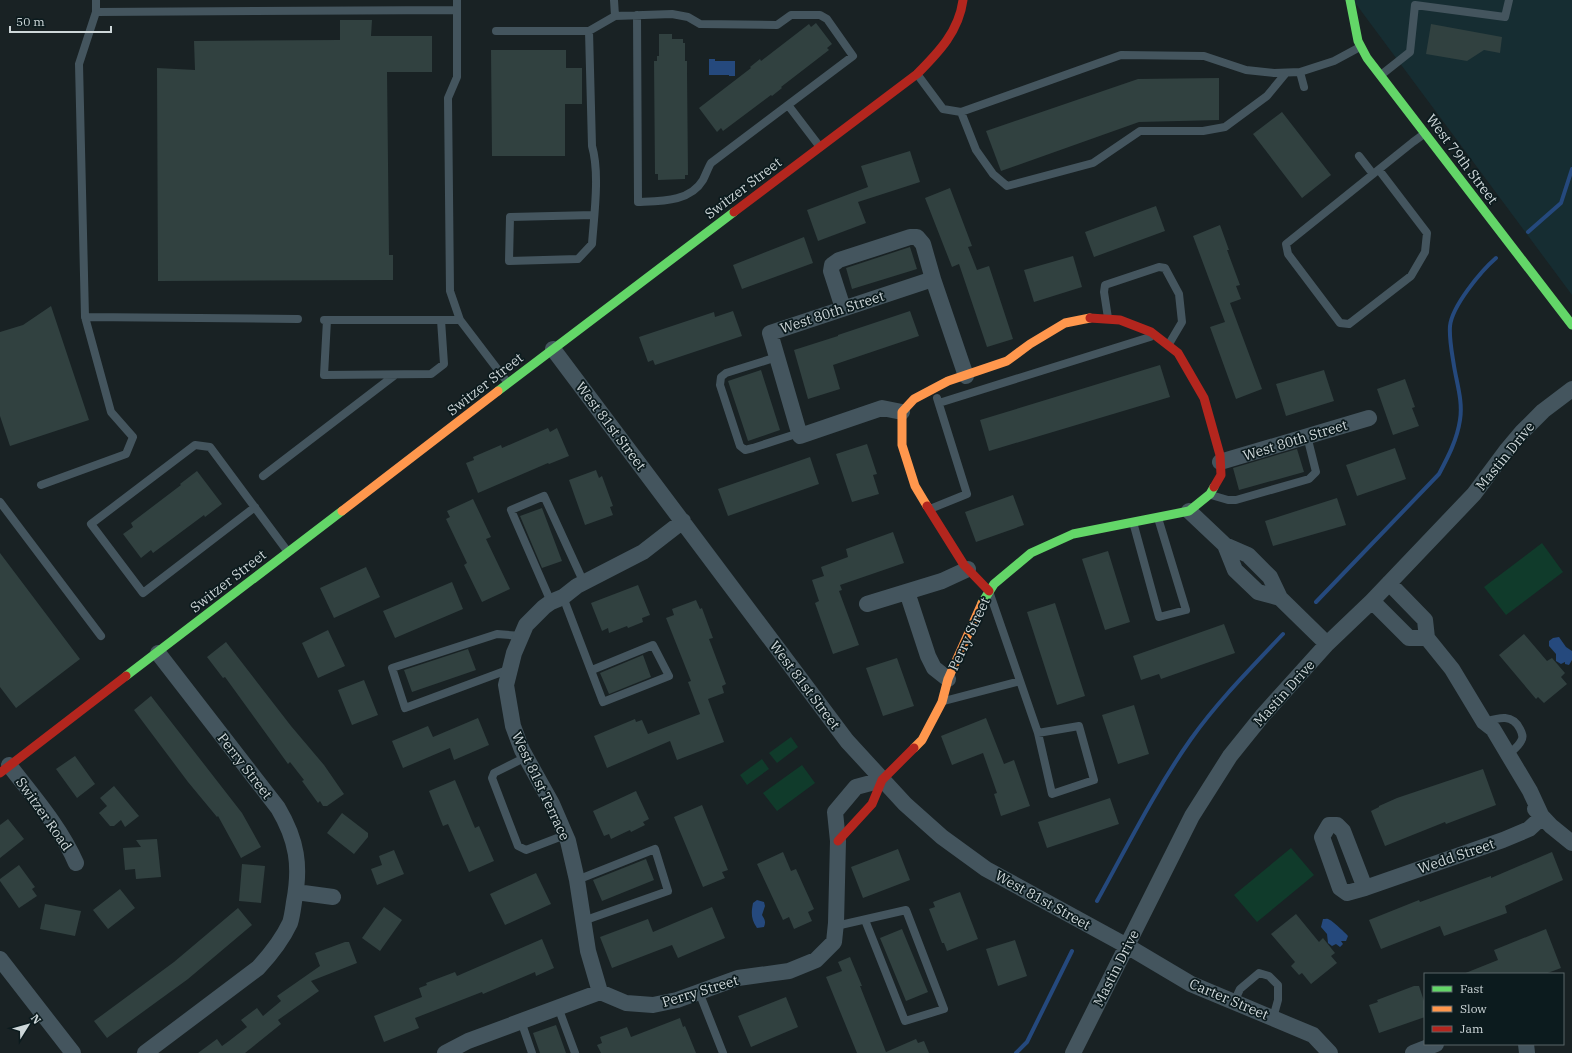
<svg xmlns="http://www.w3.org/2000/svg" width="1572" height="1053" font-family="'IBM Plex Serif',serif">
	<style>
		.built { fill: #162d32 }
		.green { fill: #103b2b }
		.water { fill: #25497d }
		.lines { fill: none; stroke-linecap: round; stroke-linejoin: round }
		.stream { stroke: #25497d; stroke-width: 4 }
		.building { fill: #314140 }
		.lane { stroke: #44555e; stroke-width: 8 }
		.street { stroke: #44555e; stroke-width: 16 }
		.fast { stroke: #63d668; stroke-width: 9 }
		.slow { stroke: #ff974d; stroke-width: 9 }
		.jam { stroke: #b3261e; stroke-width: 9 }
		.labels { text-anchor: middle; stroke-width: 3.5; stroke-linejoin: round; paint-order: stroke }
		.street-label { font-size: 14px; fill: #ced7d9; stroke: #0c1b1e }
	</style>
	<rect width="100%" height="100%" fill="#192224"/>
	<path class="built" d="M1353,0H1572V295Z"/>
	<path class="green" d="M1542,543L1563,572L1506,615L1484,587Z
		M791,737L798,747L777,763L769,753Z
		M762,759L769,769L747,785L740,775Z
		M802,765L815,783L777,811L763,793Z
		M1291,848L1314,875L1257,922L1234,895Z"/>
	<path class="water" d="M709,59H715V61H735V76H729V75H709Z
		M1559,637L1566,647L1572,651V660L1569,665L1565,664V662L1561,664L1556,661V654L1549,646V641L1553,638Z
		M757,900L764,902L765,906L762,915C765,920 766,922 764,927L757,928C751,919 751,913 753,903Z
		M1323,919C1326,919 1327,918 1330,920C1331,920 1347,934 1348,936L1346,941H1341L1343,944L1340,947L1336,944L1332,946L1328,943L1327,934L1321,927Z"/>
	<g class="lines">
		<path class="stream" d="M1528,232L1561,203L1572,169
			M1316,602L1439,474C1448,457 1457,440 1460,420C1463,402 1457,384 1454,366C1452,353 1449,339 1450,326C1452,306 1481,271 1496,258
			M1097,901C1127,847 1155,790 1191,739C1218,701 1251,668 1283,634
			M1016,1053L1027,1042L1072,951"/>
	</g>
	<path class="building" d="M340,20H372L371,36H432V72H387L389,255H393V280L158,281L157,68L195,70L194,41L340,40Z
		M816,23L832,44L827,48L829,50L781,87L782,88L772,96L771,95L723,131L721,128L717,132L699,108L751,68L750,67L760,59L761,61L809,24L811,27Z
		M1431,24L1502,37L1500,53L1484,50L1467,61L1426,54Z
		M659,34H672V39H683V43H685V61H687V73L688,175H685V179L658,180V174H655L654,61H657V56H659Z
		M491,50H566V68H582V104H565V156H492Z
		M1219,78V120L1139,122L1001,171L986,131L1138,79Z
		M1282,112L1331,175L1302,198L1253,134Z
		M910,151L920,182L858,202L866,223L818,241L807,210L868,187L861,166Z
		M950,188L972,246L968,247L977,270L989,266L1013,339L987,347L959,264L952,267L925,198Z
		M1156,206L1165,231L1094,257L1085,232Z
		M1220,225L1229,250H1227L1240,285L1236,286L1241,299L1230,303L1262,389L1236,399L1210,327L1225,322L1193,236Z
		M804,237L813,263L742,289L733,265Z
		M910,247L917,269L852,289L846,268Z
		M1073,256L1082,287L1034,302L1024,270Z
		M51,306L89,420L10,446L0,416V332L23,325Z
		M733,311L742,336L655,365L653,360L648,362L639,337L714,312L715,317Z
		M910,311L919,336L833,365L840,389L808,399L794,350L838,336V335Z
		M1160,365L1170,397L989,451L980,420Z
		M761,370L780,430L748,441L728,381Z
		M1324,370L1334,401L1286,416L1276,384Z
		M1405,379L1415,407L1412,408L1419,426L1393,435L1377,389Z
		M548,428L550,432L557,428L569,456L549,464L548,463L478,493L466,463L474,460L473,457L501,445L502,448Z
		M867,444L877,474L873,475L879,494L852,502L836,454Z
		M1395,448L1406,479L1357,496L1346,465Z
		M1297,449L1304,472L1239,490L1233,468Z
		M810,457L819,484L728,516L718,489Z
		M596,470L599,478L602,476L613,506L610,507L613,515L585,525L569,480Z
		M197,471L222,504L205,517L204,515L153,553L151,550L141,558L123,534L133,527L131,523L181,485L180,484Z
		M1013,495L1024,525L976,542L965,512Z
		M1337,498L1346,525L1273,546L1265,521Z
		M473,499L491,537L486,539L510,589L482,602L464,565L467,563L446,519L450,517L447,511Z
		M542,508L562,561L542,568L520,516Z
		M893,532L904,563L840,585L842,590L839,591L859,645L833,654L815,603L819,601L812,580L824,576L821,567L848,557L846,549Z
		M1108,551L1130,622L1105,630L1082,559Z
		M0,553L80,659L16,708L0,687Z
		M366,567L380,597L334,618L320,588Z
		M452,582L463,609L395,638L383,611Z
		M638,585L650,615L642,618L643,622L628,628L627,626L609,633L608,628L602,631L591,603Z
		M696,600L700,609L702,608L713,638L709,639L726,684L722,686L724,693L708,699L724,742L677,760L670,741L607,768L594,736L635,719L636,722L642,720L648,734L700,714L688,682L691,681L666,618L674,615L672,609Z
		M1055,603L1085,696L1057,705L1027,612Z
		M1224,624L1235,653L1161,679L1159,674L1141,680L1133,656Z
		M328,630L345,666L318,678L302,643Z
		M1524,634L1547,661L1552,658L1565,673L1561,677L1567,684L1544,703L1538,697L1536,699L1499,655Z
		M226,642L291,726L324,765L344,794L327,806H323L320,801L318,803L302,781L304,780L290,762L288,764L225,677L223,678L207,657Z
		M468,649L476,670L412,692L404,670Z
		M643,655L651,677L609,694L600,673Z
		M897,658L914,706L883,716L866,668Z
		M364,680L378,715L352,725L338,690Z
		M151,696L242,813L261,847L241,858L218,816L217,817L188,782L134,710Z
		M1134,705L1149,754L1118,764L1102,715Z
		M478,718L489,745L454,760L450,748L403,768L392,741L428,726L433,737Z
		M986,718L1004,764L1014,760L1030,806L1001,816L994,794L997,793L983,753L952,765L941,736Z
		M75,756L95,784L77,798L56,769Z
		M1483,769L1496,805L1446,824L1445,822L1385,846L1371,811L1379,807V806L1397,798Z
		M455,780L475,828L479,826L494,861L469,872L448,824L443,826L429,791Z
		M114,786L139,816L125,827L121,820L114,826H110L99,813L107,806L100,798Z
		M636,791L649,819L643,822L645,825L631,832L630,830L611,839L609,834L604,836L593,811Z
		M1110,798L1119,824L1047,848L1038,822Z
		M702,805L728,870L722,872L725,878L703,887L674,817Z
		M342,813L368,833V837L354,854L327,833Z
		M8,819L24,839L0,858V825Z
		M157,839L161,877L136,879L135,869L125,870L123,848L141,847L136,840Z
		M898,849L910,880L863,898L851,867Z
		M394,850L404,874L377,885L371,869L382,865L379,856Z
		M783,852L791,871L796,869L814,909L808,912L812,921L794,929L789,917L783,920L757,864Z
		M1552,852L1563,880L1505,906L1507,913L1444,936L1440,926L1381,949L1369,920L1419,900L1420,902L1491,876V878Z
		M646,859L654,880L602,901L593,880Z
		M242,864L265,866L261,903L239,901Z
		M19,865L35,887L32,889L37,896L19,908L0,881V879Z
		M536,873L551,904L505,925L490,894Z
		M120,889L135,908L108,929L93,910Z
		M960,892L978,939L947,951L944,943H942L929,909L935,907L933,902Z
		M45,904L81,911L75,936L40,929Z
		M384,907L402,920L380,951L362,938Z
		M712,907L725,938L678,958L672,945L612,968L600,937L648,919L653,932Z
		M238,908L252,925L188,979L107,1038L94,1021L174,962Z
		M1296,914L1319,942L1323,938L1335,953L1331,956L1337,963L1311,984L1302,973L1299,975L1291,966L1295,962L1271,934Z
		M902,929L928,992L906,1001L880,938Z
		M1546,929L1561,968L1545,974H1463L1498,960L1494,950Z
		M542,939L554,968L536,976L535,972L483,994L482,992L415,1018L419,1028L384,1042L374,1016L422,997L419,988L427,985L426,983L455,972L457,976Z
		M1015,940L1027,976L998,986L986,949Z
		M345,942H349L357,963L311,981L319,991L278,1020L281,1024L245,1053H198L217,1039L222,1046L229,1041L247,1027L241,1020L257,1008L263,1016L281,1001L277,996L320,966L315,953Z
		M850,957L862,986H860L886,1052L916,1039L918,1043L924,1041L929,1053H857L826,977L842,971L838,962Z
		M1414,986H1419L1425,1004V1017L1379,1033L1369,1005L1378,1002L1377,1000Z
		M786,997L798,1027L751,1047L738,1016Z
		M680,1018L683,1027L685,1026L696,1053H601L597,1045L602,1043L600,1037L627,1027L631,1037Z
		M556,1025L566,1053H540L533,1033Z"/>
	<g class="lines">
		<path class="lane" d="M96,0V12L457,10
			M457,0V77L448,98L450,291L460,320L508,383
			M614,0L615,16L672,14L688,17L700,24L777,25L791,15H820L827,19L853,56L711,163C708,168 706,174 703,180C690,202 661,201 638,202L637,15
			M496,31H589L615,16
			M589,31L592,146C600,173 594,216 592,244L578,259L509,261L510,217L594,215
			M1300,72L1304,87
			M917,74L943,109L961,112L1121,55L1204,56L1246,70L1274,73L1300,72L1334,61L1360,47
			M1381,75L1410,52L1415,5L1505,17L1509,0
			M788,105L820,147
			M961,112L976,150L993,174L1007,186L1093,163L1140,131H1203L1225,127L1267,96L1286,73
			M1359,156L1373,174
			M1379,170L1427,233L1425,252L1411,276L1349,324L1340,323L1288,254L1286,244L1413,142L1424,134
			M85,317L298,319
			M1108,318L1104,292L1105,285L1159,267L1165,268L1179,294L1182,322L1169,344
			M324,320H460
			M327,320L324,375L431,374L444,364L441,320
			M777,357L726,373L721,377L720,385L740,446L745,450L753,448L799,433
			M939,403L1150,337
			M263,476L395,375
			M41,485L126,454L133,437L111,412L85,317L79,64L96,12
			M1211,495L1228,500H1236L1309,479L1316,472L1307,436
			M0,502L101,636
			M255,507L143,593L91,524L195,445L210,447L288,552
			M930,509L967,494L937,398
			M1133,522L1159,617L1186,610L1158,518
			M990,594L1038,733L1079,726L1094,780L1052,794L1038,733
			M563,597L603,702L669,676L653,645L592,670
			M551,602L511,510L544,496L584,583
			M510,669L405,708L392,668L497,634L521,636
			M944,701L1020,681
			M1484,722C1498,718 1512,713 1520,729C1522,733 1524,737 1521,741C1519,746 1512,751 1508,755
			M526,757L494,773L492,778L518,846L526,850L565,835
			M577,880L655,849L668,891L583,921
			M836,926L906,910L944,1009L905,1021L865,920
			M699,992L723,1053
			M1234,1002L1240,989L1259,973L1269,976L1278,985V1000L1273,1018
			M558,1007L575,1053
			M521,1021L532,1053"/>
		<path class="street" d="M843,308L831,271L832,265L839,260L910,237H917L923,244L933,279
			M553,349L847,741L905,804L942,837L986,869L1127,946L1191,984L1313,1035L1330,1053
			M902,412L882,408L800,436L770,333L933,279L966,376
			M1220,462L1369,418
			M1189,511L1225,545L1248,555L1270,577L1280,598L1327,644
			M1225,545L1235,570L1258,592L1280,598
			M1389,583L1425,620L1427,638L1452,669L1484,722L1493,729L1530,791L1542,817
			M907,592L928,656L934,668L948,679
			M1372,601L1409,638H1427
			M867,604L942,581L968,569
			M9,765C33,796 61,828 76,863
			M1535,809L1551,826L1572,843
			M1365,888L1343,831L1337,825H1329L1322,837L1340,888L1347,893L1365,888L1503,840L1529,829L1542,817
			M296,892L333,897
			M0,959L73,1053
			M600,992L588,951L577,880L568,841L552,804L522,750L513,726L506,685L514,653L526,625L544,607L551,602L563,597L577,586L643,552L683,521
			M1526,1044L1527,1053
			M145,1053L258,968C271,954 282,940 290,923C292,917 293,909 294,902C301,866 297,840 278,808L158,653
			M445,1053L468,1041L600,992L626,1003L653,1005L677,1000L738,978L789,971L816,960L834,942L836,923L838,841L835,812L856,787L882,780
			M1073,1053L1192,816L1230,756L1263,715L1327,644L1372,601L1474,494L1506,451L1522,432L1543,411L1572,389
			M1413,1053L1436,1044"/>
		<path class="fast" d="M1350,0L1358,41L1367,58L1572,325
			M498,391L734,212
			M982,603L994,584L1031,553L1073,534L1189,511L1210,494L1214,487
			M126,676L342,511"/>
		<path class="slow" d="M927,506L915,486L902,445V412L914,399L948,381L1007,361L1030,344L1065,323L1090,318
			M342,511L498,391
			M914,748L922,740L942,702L948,679L982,603"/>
		<path class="jam" d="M734,212L917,74C939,52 959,31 963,0
			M1090,318L1120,320L1151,332L1178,353L1204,398L1220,455L1221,475L1214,487
			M927,506L964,565L989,591
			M0,773L126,676
			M838,841L872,804L882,780L914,748"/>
	</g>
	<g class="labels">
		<g class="street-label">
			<text transform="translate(1462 159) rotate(53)" y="5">West 79th Street</text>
			<text transform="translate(743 188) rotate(-37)" y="5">Switzer Street</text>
			<text transform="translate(832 312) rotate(-18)" y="5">West 80th Street</text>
			<text transform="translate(485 384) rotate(-38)" y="5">Switzer Street</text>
			<text transform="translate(611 426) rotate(53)" y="5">West 81st Street</text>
			<text transform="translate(1295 440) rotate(-17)" y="5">West 80th Street</text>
			<text transform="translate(1505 456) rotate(-51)" y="5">Mastin Drive</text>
			<text transform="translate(228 581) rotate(-38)" y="5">Switzer Street</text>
			<text transform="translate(969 634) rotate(-65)" y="5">Perry Street</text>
			<text transform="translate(805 685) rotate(53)" y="5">West 81st Street</text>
			<text transform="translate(1284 693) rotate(-48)" y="5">Mastin Drive</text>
			<text transform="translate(245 766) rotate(52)" y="5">Perry Street</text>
			<text transform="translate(541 786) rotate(65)" y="5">West 81st Terrace</text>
			<text transform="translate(44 814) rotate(55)" y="5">Switzer Road</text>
			<text transform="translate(1456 856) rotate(-19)" y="5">Wedd Street</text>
			<text transform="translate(1043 900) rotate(29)" y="5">West 81st Street</text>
			<text transform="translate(1116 968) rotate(-63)" y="5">Mastin Drive</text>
			<text transform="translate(700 991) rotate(-17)" y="5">Perry Street</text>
			<text transform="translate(1229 999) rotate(23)" y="5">Carter Street</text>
		</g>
	</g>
	<rect x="1424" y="973" width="140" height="72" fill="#0c1b1e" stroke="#5a6669"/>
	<rect x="1432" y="986" width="20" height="6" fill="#63d668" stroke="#5a6669"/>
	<text x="1460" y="993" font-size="12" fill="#ced7d9">Fast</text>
	<rect x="1432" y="1006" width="20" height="6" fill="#ff974d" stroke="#5a6669"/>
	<text x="1460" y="1013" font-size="12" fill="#ced7d9">Slow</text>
	<rect x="1432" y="1026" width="20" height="6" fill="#b3261e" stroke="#5a6669"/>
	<text x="1460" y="1033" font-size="12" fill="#ced7d9">Jam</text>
	<g transform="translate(28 1025) rotate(53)" stroke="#0c1b1e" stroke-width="3" paint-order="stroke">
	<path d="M0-3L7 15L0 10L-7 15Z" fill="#ced7d9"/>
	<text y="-6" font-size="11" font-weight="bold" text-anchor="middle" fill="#ced7d9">N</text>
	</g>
	<path d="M10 26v6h101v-6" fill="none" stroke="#ced7d9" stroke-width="2"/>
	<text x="16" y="26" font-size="12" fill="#ced7d9" stroke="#0c1b1e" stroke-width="3" paint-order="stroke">50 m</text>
</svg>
